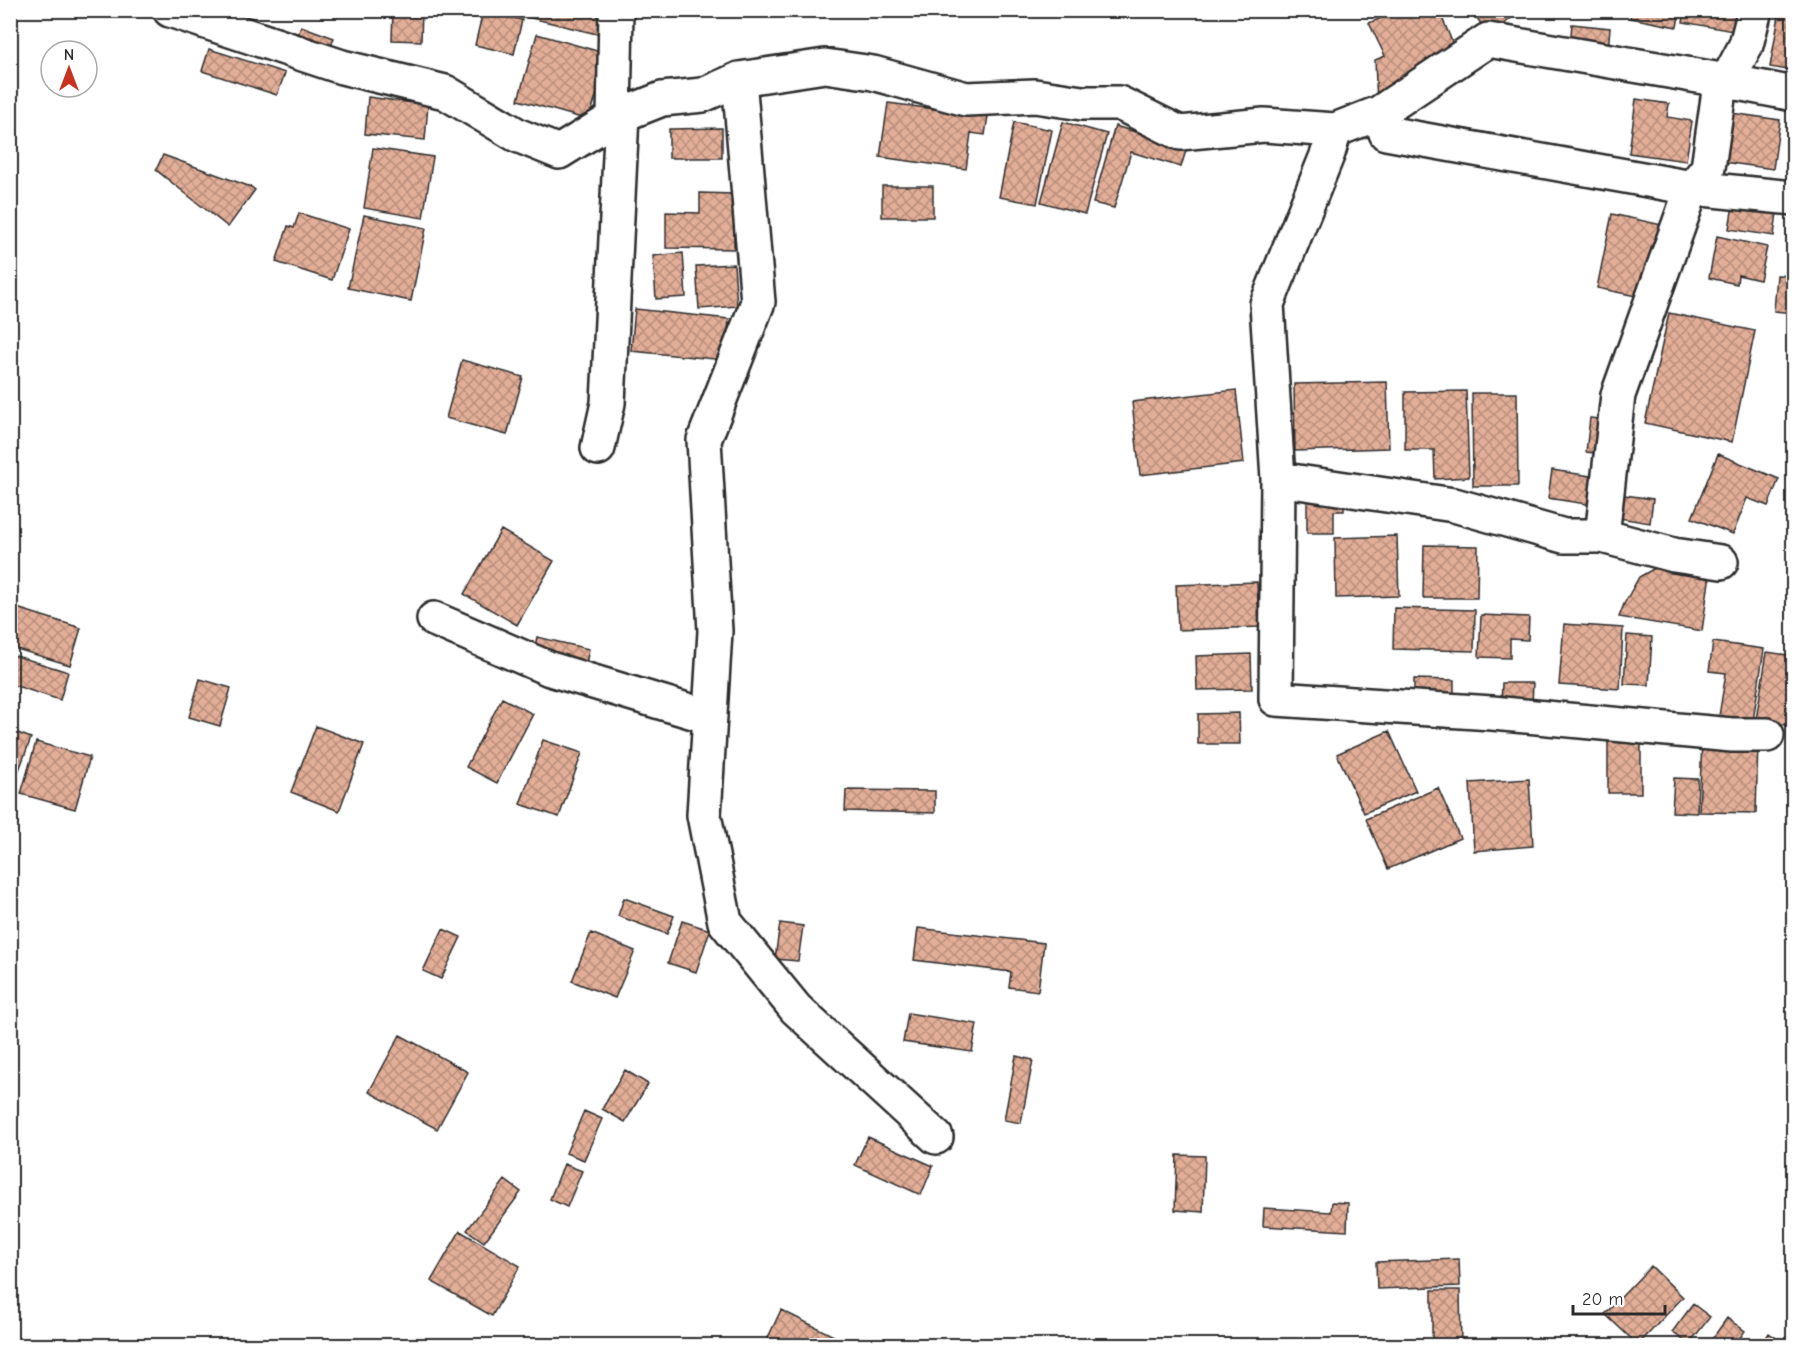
<svg xmlns="http://www.w3.org/2000/svg" width="1804" height="1356" font-family="'Comic Neue',sans-serif">
	<style>
		.building { fill: url(#building-cross-hatch); stroke: #2b2b2b; stroke-width: 1.5 }
		.lines { fill: none; stroke-linecap: round; stroke-linejoin: round }
		.minor-casing { stroke: #2b2b2b; stroke-width: 38 }
		.minor { stroke: #fff; stroke-width: 33 }
	</style>
	<defs>
		<pattern id="building-cross-hatch" width="8" height="8" patternUnits="userSpaceOnUse" patternTransform="scale(1.5)"><rect width="8" height="8" fill="#e3ae98"/><path d="M0 0l8 8M0 8l8-8" fill="none" stroke="#b88e7c"/></pattern>
	</defs>
	<rect width="100%" height="100%" fill="#fff"/>
	<filter id="ink" filterUnits="userSpaceOnUse"><feTurbulence type="fractalNoise" baseFrequency=".0167" numOctaves="2"/><feDisplacementMap in="SourceGraphic" scale="12" xChannelSelector="R" yChannelSelector="G"/><feConvolveMatrix kernelMatrix="1 2 1 2 8 2 1 2 1" color-interpolation-filters="sRGB"/></filter>
	<g filter="url(#ink)">
		<path class="building" d="M393,10H422L421,41L392,40Z
			M528,10H603L597,34L527,17Z
			M1401,10H1439L1455,49L1377,104L1375,60L1385,56L1369,23Z
			M1471,10H1521L1490,36Z
			M1631,10H1680L1677,27L1630,18Z
			M1685,10H1742L1738,32L1683,22Z
			M1780,10H1794V41L1788,70L1770,67Z
			M483,11L522,20L514,54L475,45Z
			M1572,24L1610,28L1608,50L1570,45Z
			M301,26L334,38L327,57L295,45Z
			M537,34L608,54L589,120L518,100Z
			M209,49L285,73L277,95L202,71Z
			M368,97L428,105L425,140L365,134Z
			M1636,99L1669,104L1667,117L1692,121L1686,161L1629,153Z
			M888,103L988,116L985,135L971,133L966,169L880,157Z
			M1724,112L1780,120L1773,169L1717,161Z
			M1014,122L1052,130L1037,204L999,197Z
			M1063,122L1107,134L1085,214L1041,202Z
			M1115,126L1187,147L1181,167L1131,152L1114,208L1093,203Z
			M722,128V158H669V129Z
			M373,148L433,157L423,218L364,208Z
			M163,155L251,187L255,190L228,227L156,170Z
			M882,186H933V217H882Z
			M700,193L734,194V249L666,248V212L700,213Z
			M1733,205L1777,212L1774,236L1729,229Z
			M299,213L349,229L332,280L276,262L288,226L294,228Z
			M1612,214L1662,225L1646,298L1597,288Z
			M364,215L426,228L411,301L348,288Z
			M1717,236L1767,247L1760,280L1738,275L1737,284L1709,278Z
			M683,253L686,297L656,299L653,256Z
			M734,264L737,306L699,309L696,266Z
			M1777,275L1794,276V313L1774,311Z
			M635,309L729,319L725,360L631,351Z
			M1669,313L1755,331L1732,442L1645,423Z
			M462,360L523,377L507,435L446,418Z
			M1387,382L1389,448L1295,451L1294,384Z
			M1236,390L1244,463L1140,475L1132,402Z
			M1466,391L1469,477L1435,479L1434,450H1405V392Z
			M1472,393H1517L1518,486H1473Z
			M1590,418L1607,420L1603,454L1586,452Z
			M1718,454L1779,479L1768,506L1747,498L1733,534L1692,518Z
			M1552,470L1603,478L1599,506L1548,498Z
			M1610,493L1653,499L1650,523L1606,516Z
			M1307,496H1344V511H1334V533H1307Z
			M501,530L554,561L517,625L464,594Z
			M1397,536L1399,596L1336,598L1335,538Z
			M1424,545L1478,546L1477,598H1423Z
			M1662,564L1711,567L1702,631L1619,617L1624,604L1639,577Z
			M1257,582L1259,627L1178,630L1176,585Z
			M17,608L81,628L70,665L10,647V630Z
			M1394,608L1475,610L1474,651L1393,649Z
			M1481,615L1529,617L1528,640L1510,639V658L1479,657Z
			M1564,624L1623,628L1620,689L1559,685Z
			M1627,635L1652,637L1649,685L1624,684Z
			M537,637L589,649L585,668L533,655Z
			M1713,642L1764,649L1753,721L1719,716L1726,673L1709,671Z
			M1767,652L1794,656V726L1756,720Z
			M10,654L68,672L60,700L10,684Z
			M1251,654L1252,689L1197,690L1196,656Z
			M200,679L231,688L220,726L189,717Z
			M1414,679L1454,680V695L1414,694Z
			M1502,683H1533L1532,704L1501,703Z
			M502,698L533,714L497,783L466,767Z
			M1239,713L1240,744H1198V714Z
			M316,726L364,744L339,811L291,792Z
			M10,730L31,738L12,789L10,788Z
			M1389,731L1416,791L1364,813L1337,754Z
			M543,740L582,753L559,817L520,804Z
			M1702,740L1758,742L1756,813L1699,812Z
			M1641,741V793H1608V742Z
			M36,742L90,757L75,809L21,794Z
			M1674,778L1698,779L1697,813L1672,812Z
			M1529,779L1533,846L1474,851L1470,783Z
			M1438,788L1460,838L1388,869L1366,819Z
			M846,790L935,791V813L845,811Z
			M624,898L674,916L667,934L618,916Z
			M682,921L710,930L696,972L668,963Z
			M780,923L803,926L798,961L775,959Z
			M918,928L1044,943L1038,991L1009,987L1011,972L914,960Z
			M443,929L461,937L441,979L423,971Z
			M591,933L635,951L615,998L572,981Z
			M908,1013L977,1024L972,1052L903,1042Z
			M400,1035L468,1072L437,1129L369,1092Z
			M1016,1056L1033,1060L1021,1123L1004,1120Z
			M625,1070L648,1084L625,1122L602,1109Z
			M584,1111L602,1119L584,1160L566,1153Z
			M868,1137L933,1166L921,1195L855,1165Z
			M1177,1155L1205,1156L1203,1212L1175,1210Z
			M564,1164L582,1171L567,1207L550,1199Z
			M505,1180L521,1192L484,1242L467,1230Z
			M1332,1202L1348,1203L1347,1231L1263,1226L1264,1208L1331,1212Z
			M460,1231L520,1266L492,1316L431,1281Z
			M1459,1259L1460,1286L1377,1289L1376,1262Z
			M1651,1266L1683,1297L1638,1345L1605,1314Z
			M1432,1290H1460L1461,1346H1432Z
			M1693,1304L1710,1317L1689,1344L1672,1332Z
			M781,1310L840,1339L837,1346H764Z
			M1727,1318L1745,1331L1734,1346H1707Z
			M1769,1333L1788,1346H1761Z"/>
		<g class="lines">
			<g class="minor-casing">
				<path id="minor" d="M170,10L342,67L445,92L517,135L559,152L614,118L662,99L703,95L739,79L825,66L873,73L966,99L1035,96L1082,103H1119L1180,133L1264,125L1335,130L1379,113L1488,40L1727,81L1794,94
					M739,79L758,302L704,440L715,631L704,815L725,922L796,1009L936,1137
					M1379,113L1386,133L1692,188L1794,198
					M614,118L616,10
					M1335,130L1328,153L1267,304L1278,479L1276,699L1492,713L1732,735H1767
					M598,448L608,403L622,115
					M1278,479L1454,505L1564,536H1602L1674,555L1721,562
					M1602,536L1618,395L1692,188L1708,168L1719,91L1727,81L1746,45L1755,10
					M434,619L550,669L710,717"/>
			</g>
			<use href="#minor" class="minor"/>
		</g>
	</g>
	<rect width="1804" height="1356" fill="none" stroke="#fff" stroke-width="36"/>
	<rect x="18" y="18" width="1768" height="1320" fill="none" stroke="#2b2b2b" stroke-width="2" filter="url(#ink)"/>
	<g transform="translate(69 69)"><circle r="28" fill="#ffffff" stroke="#aaaaaa" stroke-width="1.5"/>
	<path d="M0-4.5L10 22L0 15L-10 22Z" fill="#c8321e"/>
	<text y="-9" font-size="16" font-weight="bold" text-anchor="middle" fill="#2b2b2b">N</text>
	</g>
	<path d="M1573 1305v9h92v-9" fill="none" stroke="#2b2b2b" stroke-width="3"/>
	<text x="1582" y="1305" font-size="18" fill="#2b2b2b" stroke="#ffffff" stroke-width="4.5" paint-order="stroke">20 m</text>
</svg>
